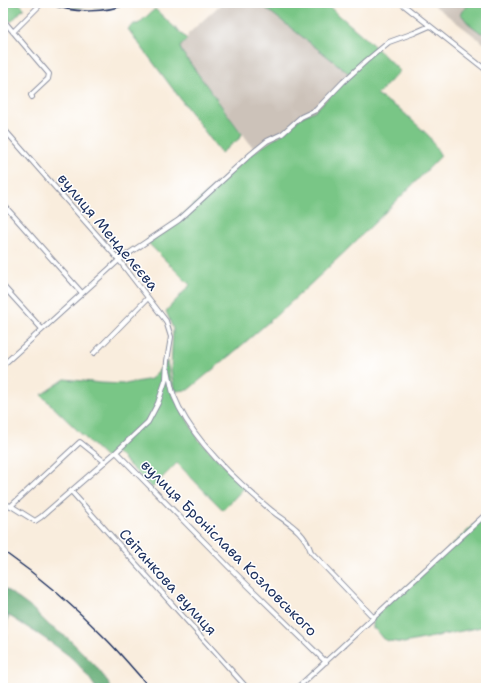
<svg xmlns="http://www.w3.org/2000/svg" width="489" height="691" font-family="'Shantell Sans',sans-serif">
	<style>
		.industrial { fill: #ccc2b9 }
		.green { fill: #79c686; stroke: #4a7a72 }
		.forest { fill: #62ab73; stroke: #3e6d68 }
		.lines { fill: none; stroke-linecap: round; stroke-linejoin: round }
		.minor-casing { stroke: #8a8e9e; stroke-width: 6 }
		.minor { stroke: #fff; stroke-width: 4 }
		.rail { stroke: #1b2f5e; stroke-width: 1.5 }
		.labels { text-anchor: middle; stroke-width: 3; stroke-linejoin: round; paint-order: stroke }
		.street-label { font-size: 15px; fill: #1b2f5e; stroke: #fff }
	</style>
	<rect width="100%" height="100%" fill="#fff"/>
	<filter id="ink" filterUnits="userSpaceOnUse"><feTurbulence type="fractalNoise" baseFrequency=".025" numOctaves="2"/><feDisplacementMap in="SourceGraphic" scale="8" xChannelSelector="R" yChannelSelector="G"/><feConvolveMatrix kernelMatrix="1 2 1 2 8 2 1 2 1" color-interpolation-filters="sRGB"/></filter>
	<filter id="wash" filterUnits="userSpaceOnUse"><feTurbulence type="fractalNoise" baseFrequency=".012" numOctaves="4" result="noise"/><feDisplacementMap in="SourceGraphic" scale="16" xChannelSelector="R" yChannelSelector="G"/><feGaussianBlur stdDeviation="0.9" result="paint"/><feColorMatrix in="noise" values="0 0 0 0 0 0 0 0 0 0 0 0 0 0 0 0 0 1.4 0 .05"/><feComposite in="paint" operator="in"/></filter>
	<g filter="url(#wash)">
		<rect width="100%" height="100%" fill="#f9eddd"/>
		<path class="industrial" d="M222,3H259L351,75L316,110L289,128L254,149L182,52L180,47L187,39L188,34Z
			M431,3H486V45Z"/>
		<path class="green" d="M3,3H19L24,8L11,22L3,13Z
			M59,3H123L111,6L75,7Z
			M259,3H325L371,43L400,71L377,95L401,110L429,136L441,156C379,219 316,282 249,339C229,357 208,373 188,390L176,391L174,390L171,369L173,329L166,311L190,285L146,241L166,229L251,154L282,134L301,117L316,110L351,75Z
			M471,3H486V32L481,33L468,23L460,13Z
			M155,9L187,39L180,47L182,52L242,134L240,138L221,153L128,29L134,24H138Z
			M167,361L173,395L199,440L245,487L223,510L177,463L152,488L116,452L107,459L41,395L65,379L101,383L125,384L151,379Z
			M486,514V626L404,643L389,641L383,639L375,629H373V617Z
			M8,615L3,667V618Z"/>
		<path class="forest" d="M3,587L34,610L50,626L69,639L94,664L106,679L111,688H96C88,676 79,664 68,655C49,640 28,628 8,615L3,618Z"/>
	</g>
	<g filter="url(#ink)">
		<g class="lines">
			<g class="minor-casing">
				<path id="minor" d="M401,3L486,70
					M3,20L49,74L48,79L31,95L32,97
					M13,32L42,3
					M3,128L119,260L166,321L171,337L167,361L166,379L158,403L148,422L116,452L41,517L35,521L11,506L3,504
					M3,204L82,293
					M3,286L42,329
					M94,353L148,298
					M3,365L119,260L179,220L251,154L267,141L282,134L301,117L316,110L343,82L366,61L389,42L414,33L430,26
					M168,370C170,378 171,388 174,396C190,437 232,477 265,505C282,521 303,527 311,552L373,617
					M116,452L229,567L326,662
					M71,491L247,688
					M11,506L80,442L105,462
					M297,688L486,514"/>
			</g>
			<use href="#minor" class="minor"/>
			<path class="rail" d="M47,3C73,14 105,13 131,3
				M3,551C40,577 74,606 105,638C121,654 135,671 150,688"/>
		</g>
	</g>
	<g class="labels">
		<g class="street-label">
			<text transform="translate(108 232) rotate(50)" y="5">вулиця Менделєєва</text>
			<text transform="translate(229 548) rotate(45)" y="5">вулиця Броніслава Козловського</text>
			<text transform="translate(168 582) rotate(48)" y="5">Світанкова вулиця</text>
		</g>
	</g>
	<rect width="489" height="691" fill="none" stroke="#fff" stroke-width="16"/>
</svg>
